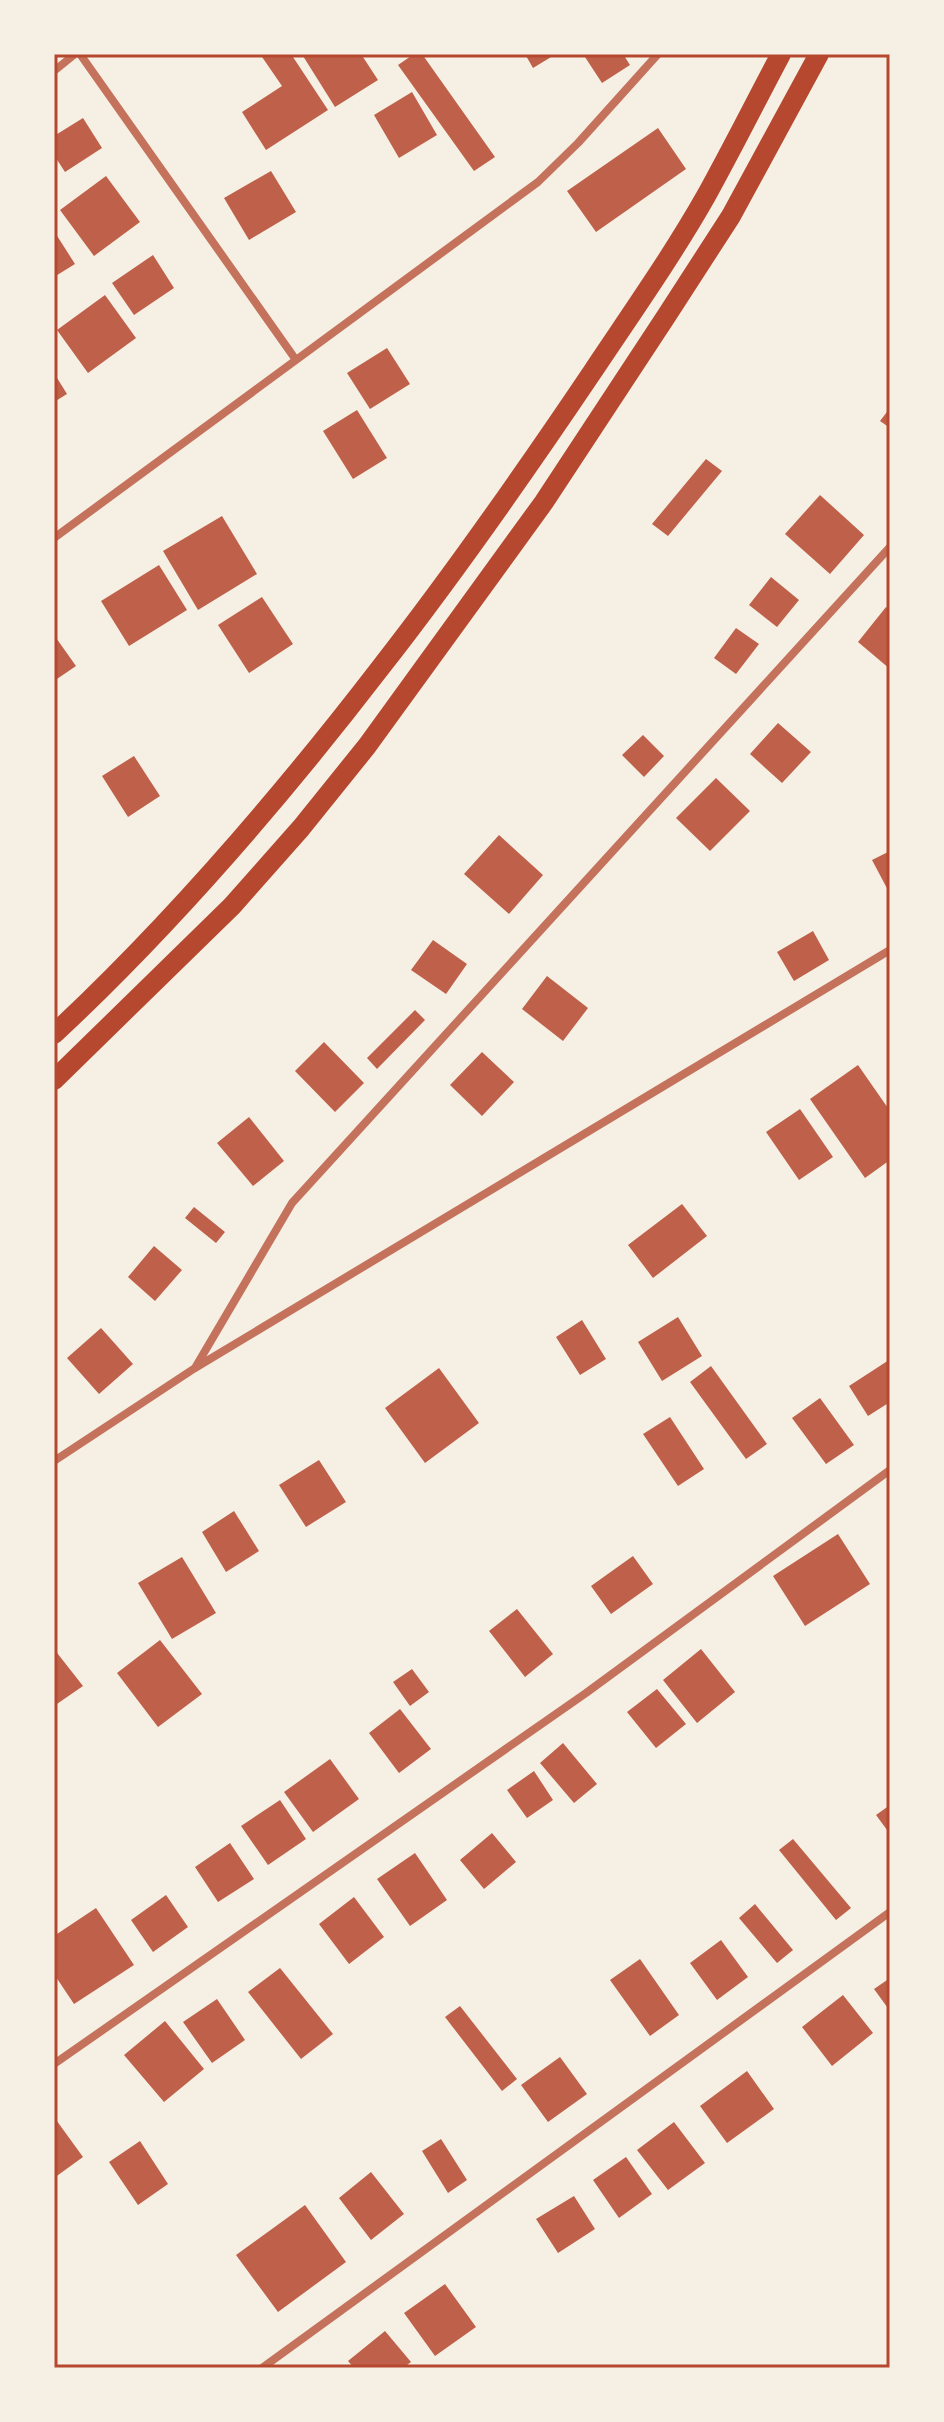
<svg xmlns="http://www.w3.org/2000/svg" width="944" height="2422" font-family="'IBM Plex Sans',sans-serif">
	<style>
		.building { fill: #bf614a }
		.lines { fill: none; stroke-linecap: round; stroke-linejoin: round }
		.minor { stroke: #c5725c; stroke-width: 8 }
		.primary { stroke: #b5482f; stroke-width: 20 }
		.neatline { fill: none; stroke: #b5482f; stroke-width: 3 }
	</style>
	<rect width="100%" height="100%" fill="#f6efe4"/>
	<path class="building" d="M260,54H291L328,110L266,150L242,112L282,86Z
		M307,54H361L378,80L335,107L303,56Z
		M414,54H422L495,157L474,171L398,65Z
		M525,54H556L533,68Z
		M583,54H623L630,65L602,83Z
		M412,92L437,135L399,158L374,115Z
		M83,118L102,148L65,172L54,155V136Z
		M658,128L686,169L596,232L567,191Z
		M271,171L296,212L249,240L224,198Z
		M106,176L140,222L94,256L60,210Z
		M54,231L75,264L54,277Z
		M153,255L174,288L134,315L112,283Z
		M105,295L136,338L88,373L57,330Z
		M387,348L410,384L370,409L347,373Z
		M54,373L67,394L54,402Z
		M890,408V428L880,421Z
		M357,410L387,458L353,479L323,431Z
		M706,459L722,471L668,536L652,524Z
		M820,495L864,535L830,574L785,534Z
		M222,516L257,574L198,610L163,551Z
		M159,565L187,610L129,646L101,601Z
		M771,577L799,600L777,627L749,605Z
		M262,597L293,644L249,673L218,625Z
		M886,607L890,610V669L858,642Z
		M736,628L759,644L736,674L714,658Z
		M54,635L76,666L54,681Z
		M778,723L811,752L782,783L750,754Z
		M643,735L664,756L644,777L622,755Z
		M134,756L160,796L128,817L102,776Z
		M716,778L750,811L710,851L676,818Z
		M499,835L543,875L509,914L464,874Z
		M890,851V894L872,860Z
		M813,931L829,960L794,981L777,952Z
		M433,940L467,964L446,994L411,970Z
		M547,976L588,1008L563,1041L522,1009Z
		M415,1010L425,1020L377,1069L367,1058Z
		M324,1042L364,1083L335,1112L295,1071Z
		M482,1052L514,1082L482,1116L450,1085Z
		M858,1065L890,1111V1160L865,1178L810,1099Z
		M800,1109L833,1157L799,1180L766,1132Z
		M249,1117L284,1161L253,1186L217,1143Z
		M682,1204L707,1236L653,1278L628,1245Z
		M194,1207L225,1232L216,1243L185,1218Z
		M154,1246L182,1270L155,1301L128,1277Z
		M678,1317L702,1356L662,1381L638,1342Z
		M582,1320L606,1359L580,1375L556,1337Z
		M101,1328L133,1364L99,1394L67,1358Z
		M889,1360L890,1402L868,1416L849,1386Z
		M711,1366L767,1444L746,1459L690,1382Z
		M439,1368L479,1423L425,1463L385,1408Z
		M820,1398L854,1445L826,1464L792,1418Z
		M670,1417L704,1469L678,1486L643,1434Z
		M319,1460L346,1502L306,1527L279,1485Z
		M234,1511L259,1551L226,1572L202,1532Z
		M838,1534L870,1584L805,1626L773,1576Z
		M633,1556L653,1584L611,1614L591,1586Z
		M182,1557L216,1613L172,1639L138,1583Z
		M517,1609L553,1654L525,1677L489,1631Z
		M160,1640L202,1694L158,1727L117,1673Z
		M54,1649L83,1686L54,1706Z
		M701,1649L735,1692L697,1723L663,1680Z
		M412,1669L429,1692L410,1706L393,1682Z
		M657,1689L686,1724L656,1748L627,1712Z
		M400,1709L431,1749L399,1773L369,1733Z
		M563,1743L597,1784L574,1803L540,1763Z
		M330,1759L359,1799L313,1832L284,1792Z
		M534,1771L553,1800L527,1818L507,1790Z
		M280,1800L306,1839L268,1865L241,1826Z
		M890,1805V1834L876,1815Z
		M492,1833L516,1862L484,1889L460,1860Z
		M793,1839L851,1908L836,1920L779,1850Z
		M230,1843L254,1879L218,1902L195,1867Z
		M415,1853L447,1900L410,1926L377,1879Z
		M166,1895L188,1927L153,1952L131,1920Z
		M354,1897L384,1937L349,1964L319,1924Z
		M755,1904L793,1950L777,1963L739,1918Z
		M96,1908L134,1965L74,2004L54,1974V1936Z
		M721,1940L748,1977L717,2000L690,1963Z
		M640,1959L679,2015L650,2036L610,1980Z
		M280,1968L333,2034L301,2059L248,1992Z
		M890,1978V2011L874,1989Z
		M843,1995L873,2033L832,2066L802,2027Z
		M217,1999L245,2040L212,2063L183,2022Z
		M460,2006L517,2079L502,2091L445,2017Z
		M165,2021L204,2069L164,2102L124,2055Z
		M560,2057L587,2094L548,2122L521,2085Z
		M747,2071L774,2109L727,2143L700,2106Z
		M54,2117L83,2157L54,2178Z
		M674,2122L705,2163L668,2190L637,2150Z
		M441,2139L467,2180L448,2193L422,2151Z
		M140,2141L168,2184L138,2205L109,2162Z
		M626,2157L652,2194L619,2218L593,2180Z
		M371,2172L404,2214L371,2240L339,2198Z
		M574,2196L595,2229L558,2253L536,2219Z
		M305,2205L346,2262L278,2312L236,2255Z
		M445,2284L476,2327L435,2356L404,2313Z
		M385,2331L411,2362L403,2368H354L348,2361Z"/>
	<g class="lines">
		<path class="minor" d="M80,54L296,360
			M54,71L75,54
			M54,538L538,182L578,143L658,54
			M195,1368L292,1203L890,547
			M54,1461L195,1368L890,950
			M54,2064L586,1693L890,1470
			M262,2368L890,1912"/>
		<path class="primary" d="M54,1034C174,922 281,797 381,667C456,571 525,472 593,371C631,314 672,256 706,196C732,149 756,101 781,54
			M54,1080L232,906L301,828L367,746L544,502L667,315L731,216L819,54"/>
	</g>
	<rect width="944" height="2422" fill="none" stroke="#f6efe4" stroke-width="112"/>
	<rect x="56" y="56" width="832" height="2310" class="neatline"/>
</svg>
